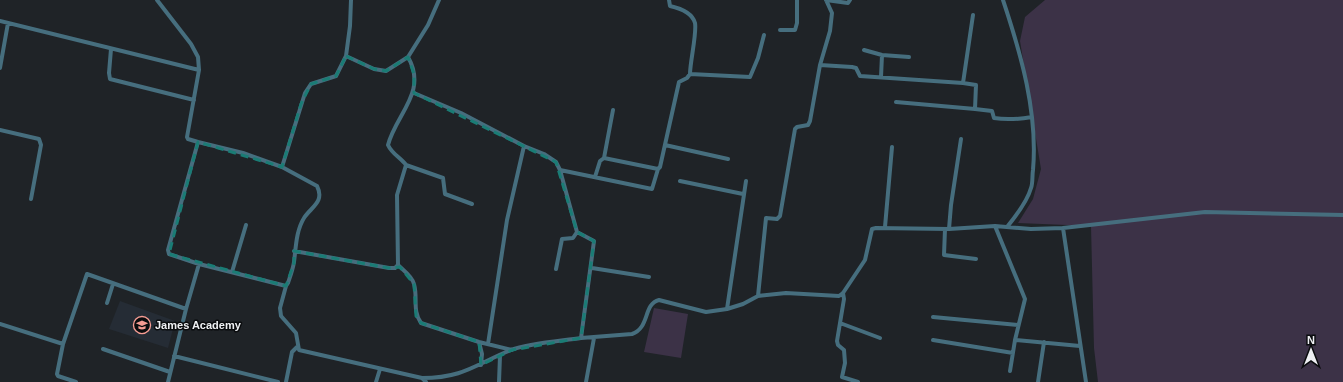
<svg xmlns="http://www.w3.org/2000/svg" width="1343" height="382" font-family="Arial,sans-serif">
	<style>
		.built { fill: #252c35 }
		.green { fill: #3c3247 }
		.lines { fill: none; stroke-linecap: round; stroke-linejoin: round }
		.minor { stroke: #466e7e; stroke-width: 4 }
		.marked { fill: none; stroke: #1a7c75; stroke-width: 3; stroke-dasharray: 8 5; stroke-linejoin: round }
		.labels { text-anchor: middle; stroke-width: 3; stroke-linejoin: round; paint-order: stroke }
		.poi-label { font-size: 11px; font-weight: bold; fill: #eef0f3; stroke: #0a0c0e; text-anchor: start }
	</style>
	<rect width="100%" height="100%" fill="#1f2327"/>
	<path class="built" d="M120,301L175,321L168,348L109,329Z"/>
	<path class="green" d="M1045,0H1343V382H1098L1094,348L1091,226L1018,223L1033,199L1041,169L1020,41L1025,17Z
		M654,308L688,314L681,358L644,352Z"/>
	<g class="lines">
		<path class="minor" d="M157,0L191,44L198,57L199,70
			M351,0L350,26L346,56L374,69L386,71L408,57
			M439,0L428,25L408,57C428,92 396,114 388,145C392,154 401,158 406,165L397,195L398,265C403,270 412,276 414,284C418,298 412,310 421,323L479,342L512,350
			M826,0L848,3L850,0
			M1003,0C1021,54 1038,113 1033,170C1032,176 1033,183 1031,188C1027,202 1016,216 1007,227
			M973,15L963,83L976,85L975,109L992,111L994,118C1006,120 1020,119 1032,117
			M0,21L199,70L187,137L188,139L198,142
			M780,30H795L797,23V0
			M111,49L109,73L110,79L194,100
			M864,50L882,55L909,57
			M820,65L852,67L856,68L860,76L963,83
			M0,68L8,23
			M690,74L750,77L758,58L764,35
			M881,77L882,55
			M414,93L461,113L524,146L544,154L556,162L560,170L577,232L594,241L581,338L632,334C650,328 643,304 659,300L706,312L727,309L743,304L758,296L786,293L839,296L843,293L865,260L872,229L876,228L949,229L995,226L1031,229L1063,228L1205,212L1343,215
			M896,102L975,109
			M0,130L39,139L41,145L31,199
			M198,142L243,153L282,167L317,186C325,202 311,207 304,218C296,231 296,247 294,262C293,269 290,277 288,283L286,286L199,264L169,254L168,250Z
			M665,145L728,159
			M604,158L613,110
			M406,165L443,178L445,194L472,204
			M282,167L305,93L311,84L336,76L346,56
			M560,170L652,189L658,169L660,167L679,82L687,78L690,74C690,62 697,33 695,23C692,12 679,8 670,6L669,0
			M595,177L600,161L604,158L658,169
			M680,181L743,194
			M995,226L1025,299L1015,340
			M885,227L892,147
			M1063,228L1086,382
			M945,229L944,255L976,259
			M949,229L951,205L961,139
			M294,251L389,268H395L398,265
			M592,268L649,277
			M556,269L562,239L573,238L577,232
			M232,272L246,225
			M286,286L280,308L281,316L296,333L299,350L422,378L426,382
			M843,293L844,299L837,341L838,345L844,350L845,363L842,377L858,382
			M758,296L766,218L777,219L780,216L795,129L797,127L808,125L810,121L820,65L830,31L832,13L826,0
			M107,303L113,284
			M727,309L746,181
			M933,317L1018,325
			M840,323L880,338
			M0,324L63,344L87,274L186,309L199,264
			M933,340L1013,353
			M479,342L482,354L481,365
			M63,344L57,374L58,376L76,382
			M488,344L507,220L524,146
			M103,349L170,372
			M174,356L278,382
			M1010,371L1015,340L1080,346
			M422,378C464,378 476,364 511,350C530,343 561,341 581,338
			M168,382L186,309
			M286,382L292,352L297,347
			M376,382L380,369
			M499,382L500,356
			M586,382L594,338
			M1038,382L1044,342"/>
	</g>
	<path class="marked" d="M346,56L374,69L386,71L408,57L414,74V93L556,162L577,232L594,241L581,338L512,350L481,365L479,342L421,323L416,316L414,284L400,267L389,268L294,251V263L286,286L169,254L198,142L282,167L301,104L311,84L336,76Z"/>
	<defs>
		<g id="school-ring" transform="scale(0.9)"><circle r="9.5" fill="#0a0c0e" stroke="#f59c93" stroke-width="1.5"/><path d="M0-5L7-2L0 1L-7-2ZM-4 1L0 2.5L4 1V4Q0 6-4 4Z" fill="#f59c93"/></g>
	</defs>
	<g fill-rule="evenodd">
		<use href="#school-ring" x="142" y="325"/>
	</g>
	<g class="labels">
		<g class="poi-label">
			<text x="155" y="329">James Academy</text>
		</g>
	</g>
	<g transform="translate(1311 350)" stroke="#0a0c0e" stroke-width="3" paint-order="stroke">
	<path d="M0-3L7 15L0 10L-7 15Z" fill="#eef0f3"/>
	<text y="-6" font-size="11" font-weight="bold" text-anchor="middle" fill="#eef0f3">N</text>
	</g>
</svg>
